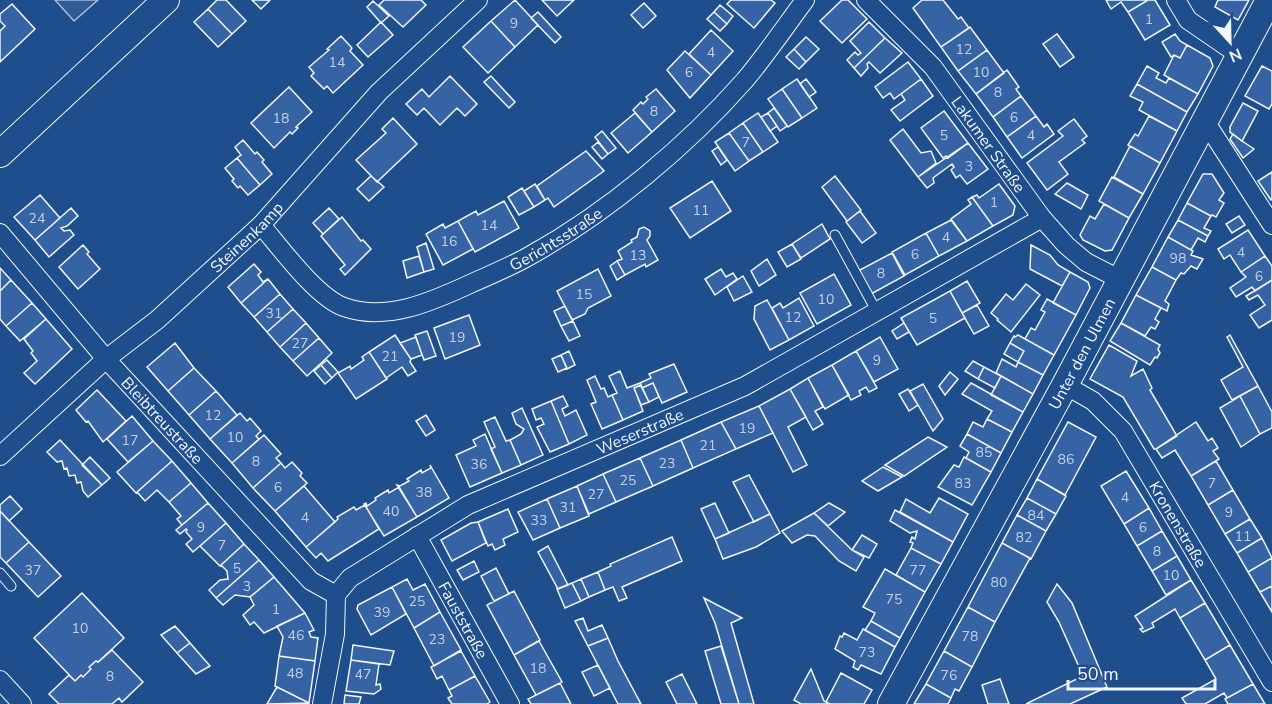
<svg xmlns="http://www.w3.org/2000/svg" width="1272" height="704" font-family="'Nunito Sans',sans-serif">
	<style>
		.built { fill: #305b95; stroke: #a8bbd7; stroke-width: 1.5 }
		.building { fill: #3563a3; stroke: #f2f6ff; stroke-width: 1.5 }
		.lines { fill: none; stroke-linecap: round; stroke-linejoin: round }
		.lane-casing { stroke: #f2f6ff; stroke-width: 11 }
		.street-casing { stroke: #f2f6ff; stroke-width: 20 }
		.secondary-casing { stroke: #f2f6ff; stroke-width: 28 }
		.lane { stroke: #1f4e8c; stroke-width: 9 }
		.street { stroke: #1f4e8c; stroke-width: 18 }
		.secondary { stroke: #1f4e8c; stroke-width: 26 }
		.labels { text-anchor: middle; stroke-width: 4.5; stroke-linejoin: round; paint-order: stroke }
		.number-label { font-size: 14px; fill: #c3d1e8 }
		.street-label { font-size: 16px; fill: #f2f6ff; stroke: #1f4e8c }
	</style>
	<rect width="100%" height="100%" fill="#1f4e8c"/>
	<path class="built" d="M55,0H98L74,21Z"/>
	<path class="building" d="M217,0H226L246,21L232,34L208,9Z
		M252,0H270L261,9Z
		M384,0H421L426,5L403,27L379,5Z
		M515,0L538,25L515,47L491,21Z
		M542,0H574L557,16Z
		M731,0H771L775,3L754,28L727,4Z
		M842,0H848L867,19L842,43L820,21Z
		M922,0H943L958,19L961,17L969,28L941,47L913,8Z
		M1106,0H1148L1128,12L1121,2L1111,9Z
		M1148,0H1155L1170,25L1145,40L1128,12Z
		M1218,0H1249L1238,20L1215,7Z
		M373,1L389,16L381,23L367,7Z
		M644,3L656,16L643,28L631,15Z
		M12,4L35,29L0,62V31L5,26L0,21V14Z
		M720,5L733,16L727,24L714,12Z
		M208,9L232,34L218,47L194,22Z
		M538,12L561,37L555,43L531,18Z
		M714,12L727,24L720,31L707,19Z
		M491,21L515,47L488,73L463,47Z
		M381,22L393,35L368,57L357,45Z
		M869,22L885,38L854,68L847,60L855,52L858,55L861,53L850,41Z
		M970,27L987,50L958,71L941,47Z
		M711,30L733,51L711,75L689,54Z
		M1057,34L1074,57L1060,67L1043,44Z
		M1175,34L1180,41L1187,45L1180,58L1174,55L1171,57L1162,42Z
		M341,36L352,48L350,51L363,65L333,93L327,86L324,89L311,76L314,73L309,67L329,50L327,49Z
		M806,37L819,49L806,62L794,49Z
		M885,38L902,53L880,73L869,62L867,64L868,68L861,76L854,68Z
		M1187,45L1210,58L1213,66L1198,94L1164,75L1174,55L1180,58Z
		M794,49L806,62L799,69L786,57Z
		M987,50L1004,73L976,94L958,71Z
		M685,51L711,75L690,98L667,70Z
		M908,62L921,79L894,99L890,93L883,98L875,87Z
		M1147,66L1159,73L1156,78L1166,83L1169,78L1198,94L1187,112L1137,84Z
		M1262,66L1272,71V104L1269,109L1245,96Z
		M1007,70L1019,87L1016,89L1021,96L993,117L976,94Z
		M450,76L477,104L465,116L457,108L440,125L424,108L417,115L406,104L422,89L429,97Z
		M491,76L515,102L509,108L484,82Z
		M797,79L817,108L802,118L782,89Z
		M806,79L816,92L809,97L800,84Z
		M921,79L933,96L900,121L891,110L905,100L901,94Z
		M1137,84L1187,112L1177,131L1139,110L1143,102L1130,96Z
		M289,87L312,112L296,127L298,128L292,134L290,132L274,148L251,123Z
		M656,89L675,111L652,132L633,110L641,102L643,104L648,99L646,97Z
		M782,89L802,118L788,127L768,99Z
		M1021,96L1036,116L1007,137L993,117Z
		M1243,103L1258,111L1242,141L1230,132V127Z
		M774,108L787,126L780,131L768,113Z
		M944,111L968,143L948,158L946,156L943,158L921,128Z
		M635,113L652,132L628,153L611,133Z
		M758,113L778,142L763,152L743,123Z
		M768,113L777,126L770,131L761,117Z
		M1036,116L1044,127L1047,124L1054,134L1022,158L1007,137Z
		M1149,116L1177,131L1160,163L1128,145L1135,134L1138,136Z
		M393,118L417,144L377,182L356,160L386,133L382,129Z
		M1074,119L1087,136L1082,140L1085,143L1059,162L1068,174L1047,190L1027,163L1063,136L1058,131Z
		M743,123L763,152L749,161L729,133Z
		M903,129L921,153L931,151L936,163L918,177L890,140Z
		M602,131L616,148L608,154L595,137Z
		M729,133L749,161L735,171L715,142Z
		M1233,134L1242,141L1254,149L1243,158L1230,139Z
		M243,140L255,154L257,152L264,160L262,162L272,174L260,185L237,158L241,155L235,147Z
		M598,142L608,154L602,159L592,147Z
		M968,143L988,169L967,184L960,175L956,178L951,170L954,167L952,164L933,178L934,183L927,188L918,177Z
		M1130,146L1160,163L1143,194L1114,177Z
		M718,147L727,160L721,165L712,151Z
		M586,151L604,171L554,207L548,198L545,200L537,186Z
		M237,158L260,185L248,195L240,186L238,188L232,181L234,179L225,168Z
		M1272,172V199L1271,200L1258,181Z
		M1203,174H1212L1224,193L1219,200L1224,203L1216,217L1212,215L1211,216L1187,203Z
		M371,176L384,187L369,201L357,189Z
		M835,176L861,210L847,221L822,187Z
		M1112,177L1143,194L1129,218L1099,201Z
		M712,181L731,211L690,238L670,208Z
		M1067,183L1088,195L1081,209L1055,194Z
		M535,184L545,200L534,207L524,191Z
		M999,184L1015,206L1013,215L993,226L972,197L977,195L979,198Z
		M522,188L534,207L519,215L508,197Z
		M40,195L60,218L35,240L14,217Z
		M972,197L993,226L967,241L951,219L971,204L968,200Z
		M504,201L519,228L475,252L458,221L476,211L478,215Z
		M1187,203L1211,216L1204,228L1211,231L1208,236L1178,220Z
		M1104,204L1129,218L1112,250L1105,251L1083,240L1080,235L1090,216L1095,219Z
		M71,208L78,216L67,226L61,228L64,231L70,230L74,235L49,257L35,240Z
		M329,208L339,219L323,234L313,223Z
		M860,211L876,233L862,243L846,222Z
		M1239,216L1245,225L1232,233L1226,224Z
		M342,217L361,241L363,240L371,249L345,275L340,269L345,265L321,236Z
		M951,220L967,241L939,256L926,233Z
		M1178,220L1208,236L1205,242L1198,238L1191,250L1168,237Z
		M458,221L473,249L443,265L426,234L443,224L445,228Z
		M822,224L830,239L801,258L792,244Z
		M644,227L650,231V236L647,240L658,260L646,267L645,264L625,275L617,261L622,259L618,251L632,242L631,240L637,237L639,229Z
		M1248,230L1265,256L1241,272L1230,255L1224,259L1218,249Z
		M926,233L939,256L905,275L892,252Z
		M1168,237L1193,251L1191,255L1203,259L1197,269L1191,266L1184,274L1181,273L1176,280L1152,267Z
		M426,243L434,269L424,272L417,247Z
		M792,244L801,259L787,267L778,252Z
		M83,245L89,252L87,254L100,269L78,289L59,267Z
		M1031,245L1050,255L1058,265L1070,272L1062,286L1030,269Z
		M892,253L904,276L871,294L858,271Z
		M419,256L424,272L407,278L403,261Z
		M1265,256L1272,266V280L1255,291L1252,287L1236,297L1230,288L1246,277L1241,272Z
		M767,259L776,275L759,286L751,271Z
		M617,261L625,275L617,280L610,266Z
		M254,264L261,272L258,275L263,282L268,279L241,303L228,287Z
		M1152,267L1176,280L1165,301L1169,304L1167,311L1136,295Z
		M0,268L11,280L0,291Z
		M598,269L611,296L588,308L585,314L572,320L557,291Z
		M721,269L726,277L733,273L737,279L715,295L705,279Z
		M1070,272L1088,282L1090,288L1076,315L1053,303Z
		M834,274L851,305L817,324L800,293Z
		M743,276L752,292L734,301L727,287Z
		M268,279L280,294L254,317L241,303Z
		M11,280L32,303L6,326L0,319V291Z
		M1272,280V320L1259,328L1250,315L1265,305L1258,295L1249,300L1246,296Z
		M967,281L980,303L962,313L950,291Z
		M1026,284L1040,295L1011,332L997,320L998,319L991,313L1006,294L1013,300Z
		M950,291L965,318L917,345L901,318Z
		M280,294L293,309L267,332L254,317Z
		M1136,295L1161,308L1155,319L1159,322L1155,329L1151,327L1145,336L1121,323Z
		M799,298L814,326L789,340L772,308L780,303L783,308Z
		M1047,299L1076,315L1054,355L1025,339L1031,328L1035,330L1045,312L1041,310Z
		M767,300L789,340L770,350L754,319L755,306Z
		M32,303L46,319L20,341L6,326Z
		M977,305L989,326L974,334L962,313Z
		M565,306L573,321L561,326L554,311Z
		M293,309L306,323L280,347L267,332Z
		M469,315L480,345L445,359L434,328Z
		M46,319L72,349L35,384L24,373L37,361L31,353L33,351L24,339Z
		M573,321L580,336L569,341L561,326Z
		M306,323L319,338L293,361L280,347Z
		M904,323L909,332L897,339L892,331Z
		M1121,323L1160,345L1158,349L1160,353L1157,358L1155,357L1150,365L1110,341Z
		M427,331L436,356L424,360L415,335Z
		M395,335L411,359L410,362L416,371L408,376L402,367L386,378L369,352Z
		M1018,335L1054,355L1043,375L1018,362L1024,351L1010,343L1014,336L1015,337Z
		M1230,335L1258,386L1232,400L1221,380L1243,367L1227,337Z
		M416,337L422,355L411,359L400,343Z
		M880,337L898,369L874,382L856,351Z
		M319,338L332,353L307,376L293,361Z
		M175,343L194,368L168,391L147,367Z
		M1010,343L1024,351L1018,362L1004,354Z
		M1109,345L1137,361L1131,376L1143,369L1152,388L1150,390L1177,436L1156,449H1154L1123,397L1090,379Z
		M569,351L575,365L567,369L561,355Z
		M856,351L877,388L869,392L866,387L859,391L861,395L851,400L832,365Z
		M369,352L387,379L356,399L338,373L350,366L351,369L364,360L362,357Z
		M561,355L567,368L558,372L552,359Z
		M1002,359L1016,367L1018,362L1043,375L1033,394L996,373Z
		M327,360L338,372L332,378L321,365Z
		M973,361L984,367L978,379L965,371Z
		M674,364L687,392L662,403L653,383L642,388L640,383L651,378L649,374Z
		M321,365L332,378L325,384L314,371Z
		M832,365L849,395L825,409L808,378Z
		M984,367L1001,376L995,388L978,379Z
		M194,368L216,391L189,415L168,391Z
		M620,371L627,388L640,383L641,385L634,388L643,411L623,420L612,395L617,393L609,376Z
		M950,372L958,379L945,395L939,386Z
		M595,376L601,389L604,388L608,397L612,395L623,420L602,429L591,404L596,402L587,380Z
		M1001,376L1033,394L1023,412L991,395Z
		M808,378L823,407L815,411L823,424L813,430L790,389Z
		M653,383L659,397L649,402L642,388Z
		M971,383L1023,412L1012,432L987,419L992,411L962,394Z
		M923,384L943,419L933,431L910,391Z
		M641,385L649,402L641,405L634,388Z
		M1258,386L1272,412V428L1260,434L1240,396Z
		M790,389L806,417L788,427L807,465L793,472L759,406Z
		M908,389L918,405L909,411L899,394Z
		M97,390L126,421L103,442L88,421L86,422L76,410Z
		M216,391L237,415L210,439L189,415Z
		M563,396L568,406L562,409L565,416L576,410L587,435L569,444L551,401Z
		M1240,396L1260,434L1241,447L1220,408Z
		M551,401L569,444L550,452L537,427L544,424L541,418L536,420L532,409Z
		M759,406L773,433L736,449L721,422Z
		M522,408L543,455L521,465L510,440L521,434L524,429L516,424L512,413Z
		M240,413L247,421L250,418L261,431L256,436L259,439L232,463L210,439Z
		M426,415L435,430L426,436L416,421Z
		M132,416L153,441L128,462L107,439Z
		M495,417L506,441L510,440L521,465L502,473L491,449L495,447L484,422Z
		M987,419L1012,432L1001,453L967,434L973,422L983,427Z
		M721,422L736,449L693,468L681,440Z
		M1068,422L1096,437L1065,495L1037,479Z
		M1196,422L1208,441L1212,438L1218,448L1213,451L1219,459L1191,476L1175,450L1162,458L1156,449Z
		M485,434L502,473L470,487L456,455L476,446L473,440Z
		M967,434L1001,453L991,472L966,458L969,452L960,446Z
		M264,435L281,454L276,458L281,463L253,488L232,463Z
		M928,437L947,447L904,476L885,465Z
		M60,440L102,485L88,497L83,491L81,482L77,483L75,475L69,476L67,468L64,469L62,461L57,462L47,452Z
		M681,440L693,468L653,486L640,458Z
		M153,441L172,461L136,493L117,472Z
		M90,457L110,478L102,485L82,465Z
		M964,457L991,472L972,505L938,487L954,465L959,467Z
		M640,458L653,486L616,502L603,474Z
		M172,461L191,483L169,502L157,490L145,501L137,492Z
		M1216,461L1233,490L1208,505L1191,476Z
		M292,462L302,473L300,476L307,483L275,511L253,488L281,463L285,468Z
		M430,465L449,498L417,517L397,485L400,486L409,481L407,479L421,470L422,473L431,468Z
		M883,467L902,477L878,491L862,481Z
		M1126,471L1149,508L1124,524L1101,486Z
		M603,474L616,502L589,514L577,486Z
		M749,475L770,514L754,522L733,482Z
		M1037,479L1066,496L1056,514L1027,498Z
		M191,483L208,503L182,525L177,519L181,516L169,502Z
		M304,486L335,522L306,547L275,511Z
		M577,486L589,516L560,528L547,499Z
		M399,487L417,517L384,536L364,504L366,503L367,506L376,500L375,498L388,490L389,493Z
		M1233,490L1250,519L1225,534L1208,505Z
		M10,496L22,509L9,521L0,511V505Z
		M939,498L968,514L953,542L900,512L906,499L930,513Z
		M1027,498L1056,514L1046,531L1017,515Z
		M547,499L560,528L533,540L518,512Z
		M208,503L226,523L193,552L186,544L192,539L186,532L187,530L186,529L180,534L176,530Z
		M715,503L729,533L715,539L701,509Z
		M829,503L845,512L828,526L814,513Z
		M365,505L379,529L328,561L321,553L316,558L306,547L338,519L337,517L354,507L356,510Z
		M1149,508L1162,531L1137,546L1124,524Z
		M508,509L518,532L503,539L505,545L495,550L492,544L488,546L478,522Z
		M895,510L953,542L941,564L911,548L913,543L910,542L912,537L915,539L917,531L910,533L890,521Z
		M0,511L29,542L6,563L0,557Z
		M814,513L852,550L864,557L856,571L839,561L815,536L807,535L792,543L782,531Z
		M770,514L780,533L756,547L723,559L715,539Z
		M1017,515L1046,531L1031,559L1002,543Z
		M1250,519L1262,538L1237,553L1225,534Z
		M478,522L486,543L452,561L441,540L471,523Z
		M226,523L244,544L220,566L200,546Z
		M1162,531L1177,556L1152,571L1137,546Z
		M862,535L877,544L869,558L852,550Z
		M672,537L682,561L622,587L627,598L619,601L613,587L605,590L598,572L611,566L610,564Z
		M1262,538L1272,558L1248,572L1237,553Z
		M29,542L61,576L38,597L6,563Z
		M1002,543L1030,558L995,622L968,607Z
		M244,544L259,560L216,598L209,590L220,580L228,579L227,571L221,565Z
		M548,546L568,585L558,589L538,552Z
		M911,548L941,564L925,592L896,575Z
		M1177,556L1191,580L1166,595L1152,571Z
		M1272,558V586L1260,592L1248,572Z
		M259,560L274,577L250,597L235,595L223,605L216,598Z
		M474,561L479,572L463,580L457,570Z
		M496,568L509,594L494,601L481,576Z
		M885,569L925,592L900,638L871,621L875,613L863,607Z
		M598,572L605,590L589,597L581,579Z
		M274,577L305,613L264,633L254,622L250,625L243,615L254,605L250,597Z
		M407,579L413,590L425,584L440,612L414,628L392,587Z
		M581,579L589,597L581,601L572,583Z
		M1191,580L1205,603L1180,618L1175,609L1152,623L1154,627L1143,632L1140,629L1143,628L1135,616Z
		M572,583L581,601L565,608L557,589Z
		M1057,584L1072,603L1107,687L1070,704H1026L1083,676L1059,622L1047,602Z
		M1272,586V612L1260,592Z
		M392,587L406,614L371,635L357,609L358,605Z
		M514,591L540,640L514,655L487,605Z
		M82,593L124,638L98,662L96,661L89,667L91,669L83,677L81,675L75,681L34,638Z
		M704,598L742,618L731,623L754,704H739L715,623Z
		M1205,603L1230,645L1205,660L1180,618Z
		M968,607L995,622L972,667L944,651Z
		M440,612L461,650L434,666L414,628Z
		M305,613L314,630L309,632L311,637L318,638L315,661L279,656L283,637L277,626Z
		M583,618L588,631L602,625L608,638L588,646L575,621Z
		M871,621L900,638L895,647L865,630Z
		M175,626L190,643L177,653L161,635Z
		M863,629L895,647L881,674L861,665L858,670L853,667L855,661L835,649L840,636L842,637L844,633L857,640Z
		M608,638L618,661L641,704H618L588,646Z
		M539,641L562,682L536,695L514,655Z
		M190,643L210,666L196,674L177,653Z
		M353,645L394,651L390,665L351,660Z
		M1230,645L1253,684L1227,698L1224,693L1205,704H1186L1182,698L1216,679L1205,660Z
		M721,646L739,704H721L705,651Z
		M112,650L143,682L122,702L119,698L112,704H59L49,694L69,675L75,681L81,675L83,677L91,669L89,667L96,661L98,662Z
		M461,651L475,676L449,690L442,676L437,679L431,667Z
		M944,651L972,667L959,691L955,689L951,698L926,684Z
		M279,656L315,661L309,703L275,686Z
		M351,660L379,664L376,685L380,684L381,689L374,694L346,691Z
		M598,665L610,688L594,696L582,672Z
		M811,669L824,701L830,704H801L794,700Z
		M841,673L872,690L864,704H830L826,702Z
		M682,674L697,704H677L666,682Z
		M475,676L490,702L487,704H452L448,698L452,696L449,690Z
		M1000,679L1009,704H988L982,685Z
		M560,683L571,704H531L528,699Z
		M926,684L951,698L948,704H914Z
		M1253,684L1265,704H1228L1225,699Z
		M277,687L309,703L267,704Z
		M345,695L361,697L359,704H344Z"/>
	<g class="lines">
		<g class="lane-casing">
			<path id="lane" d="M835,235L877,312
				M0,573L11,586"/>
		</g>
		<g class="street-casing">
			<g id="street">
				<path id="s1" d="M866,0L933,67L1042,218L1066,245L1086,262L1121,280"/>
				<path d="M1176,0L1188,20L1239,55"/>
				<path d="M1205,121L1272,225"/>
				<path id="s2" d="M261,225C280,247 317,298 344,307C386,322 431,302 470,284C490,275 512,266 531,255C608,212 687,146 745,80C766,55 785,27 805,0"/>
				<path id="s3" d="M0,233L106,359L311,581L336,595"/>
				<path id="s4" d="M1065,385L1093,401L1123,431L1272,682"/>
				<path id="s5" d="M0,456L106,359L157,320L261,225L379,92L478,0"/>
				<path id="s6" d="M417,536L510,704"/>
				<path d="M0,680L22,704"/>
				<path id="s7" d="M322,704L335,634L336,595L350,578L468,505L745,386L1042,218"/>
			</g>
		</g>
		<g class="secondary-casing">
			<g id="secondary">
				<path d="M0,154L166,0"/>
				<path id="s8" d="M891,704L1065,385L1269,0"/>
			</g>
		</g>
		<use href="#lane" class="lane"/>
		<use href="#street" class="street"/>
		<use href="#secondary" class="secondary"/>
	</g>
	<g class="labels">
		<g class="number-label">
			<text x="1149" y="24">1</text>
			<text x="514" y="28">9</text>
			<text x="964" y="54">12</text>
			<text x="711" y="57">4</text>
			<text x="337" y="67">14</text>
			<text x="689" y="77">6</text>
			<text x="981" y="77">10</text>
			<text x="998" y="97">8</text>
			<text x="654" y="116">8</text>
			<text x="1014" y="122">6</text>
			<text x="281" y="123">18</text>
			<text x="944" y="140">5</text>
			<text x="1031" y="140">4</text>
			<text x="746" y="147">7</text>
			<text x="969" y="171">3</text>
			<text x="994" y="207">1</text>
			<text x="701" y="215">11</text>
			<text x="37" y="223">24</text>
			<text x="489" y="230">14</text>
			<text x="946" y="242">4</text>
			<text x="449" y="246">16</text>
			<text x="1241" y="257">4</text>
			<text x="915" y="259">6</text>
			<text x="638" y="260">13</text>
			<text x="1178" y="263">98</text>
			<text x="881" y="278">8</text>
			<text x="1259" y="281">6</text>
			<text x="584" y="299">15</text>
			<text x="826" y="304">10</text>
			<text x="274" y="318">31</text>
			<text x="793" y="322">12</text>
			<text x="933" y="323">5</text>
			<text x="457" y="342">19</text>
			<text x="300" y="348">27</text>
			<text x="390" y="361">21</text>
			<text x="877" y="365">9</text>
			<text x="213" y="420">12</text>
			<text x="747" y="433">19</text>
			<text x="235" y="442">10</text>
			<text x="130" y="445">17</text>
			<text x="708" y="450">21</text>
			<text x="984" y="457">85</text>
			<text x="1066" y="464">86</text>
			<text x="256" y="466">8</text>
			<text x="667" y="468">23</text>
			<text x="479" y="469">36</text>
			<text x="628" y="485">25</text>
			<text x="963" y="488">83</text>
			<text x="1212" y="488">7</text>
			<text x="278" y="492">6</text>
			<text x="424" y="497">38</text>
			<text x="596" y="499">27</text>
			<text x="1125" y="502">4</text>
			<text x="568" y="512">31</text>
			<text x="391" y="516">40</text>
			<text x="1229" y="517">9</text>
			<text x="1036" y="520">84</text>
			<text x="305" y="522">4</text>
			<text x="539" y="525">33</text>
			<text x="201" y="532">9</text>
			<text x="1143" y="532">6</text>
			<text x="1243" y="541">11</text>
			<text x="1024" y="542">82</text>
			<text x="222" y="550">7</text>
			<text x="1157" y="556">8</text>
			<text x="237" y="573">5</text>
			<text x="33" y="575">37</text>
			<text x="918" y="575">77</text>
			<text x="1171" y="580">10</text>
			<text x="999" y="587">80</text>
			<text x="247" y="591">3</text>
			<text x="894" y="604">75</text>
			<text x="417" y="606">25</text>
			<text x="276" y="614">1</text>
			<text x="382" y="617">39</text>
			<text x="80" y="633">10</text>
			<text x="296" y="640">46</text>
			<text x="970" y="641">78</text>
			<text x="437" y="644">23</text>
			<text x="867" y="657">73</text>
			<text x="538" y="673">18</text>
			<text x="295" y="678">48</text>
			<text x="363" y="679">47</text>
			<text x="949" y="680">76</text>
			<text x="110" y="681">8</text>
		</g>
		<g class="street-label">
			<text dy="6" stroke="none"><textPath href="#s1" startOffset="190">Lakumer Straße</textPath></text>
			<text dy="6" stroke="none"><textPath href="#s5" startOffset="330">Steinenkamp</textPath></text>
			<text dy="6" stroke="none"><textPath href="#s2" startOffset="346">Gerichtsstraße</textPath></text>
			<text dy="6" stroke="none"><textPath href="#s8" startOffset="399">Unter den Ulmen</textPath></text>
			<text dy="6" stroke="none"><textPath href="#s3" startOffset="248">Bleibtreustraße</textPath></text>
			<text dy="6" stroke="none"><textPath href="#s7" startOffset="458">Weserstraße</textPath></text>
			<text dy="6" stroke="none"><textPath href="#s4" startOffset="183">Kronenstraße</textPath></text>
			<text dy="6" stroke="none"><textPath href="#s6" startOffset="96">Fauststraße</textPath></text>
		</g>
	</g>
	<g transform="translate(1230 42) rotate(158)" stroke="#1f4e8c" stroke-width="4.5" paint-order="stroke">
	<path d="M0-4.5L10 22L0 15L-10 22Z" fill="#f2f6ff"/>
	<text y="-9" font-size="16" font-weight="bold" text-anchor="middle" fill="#f2f6ff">N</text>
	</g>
	<path d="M1068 680v9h147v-9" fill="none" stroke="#f2f6ff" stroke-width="3"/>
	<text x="1077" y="680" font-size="18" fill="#f2f6ff" stroke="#1f4e8c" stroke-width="4.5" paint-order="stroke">50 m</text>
</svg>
